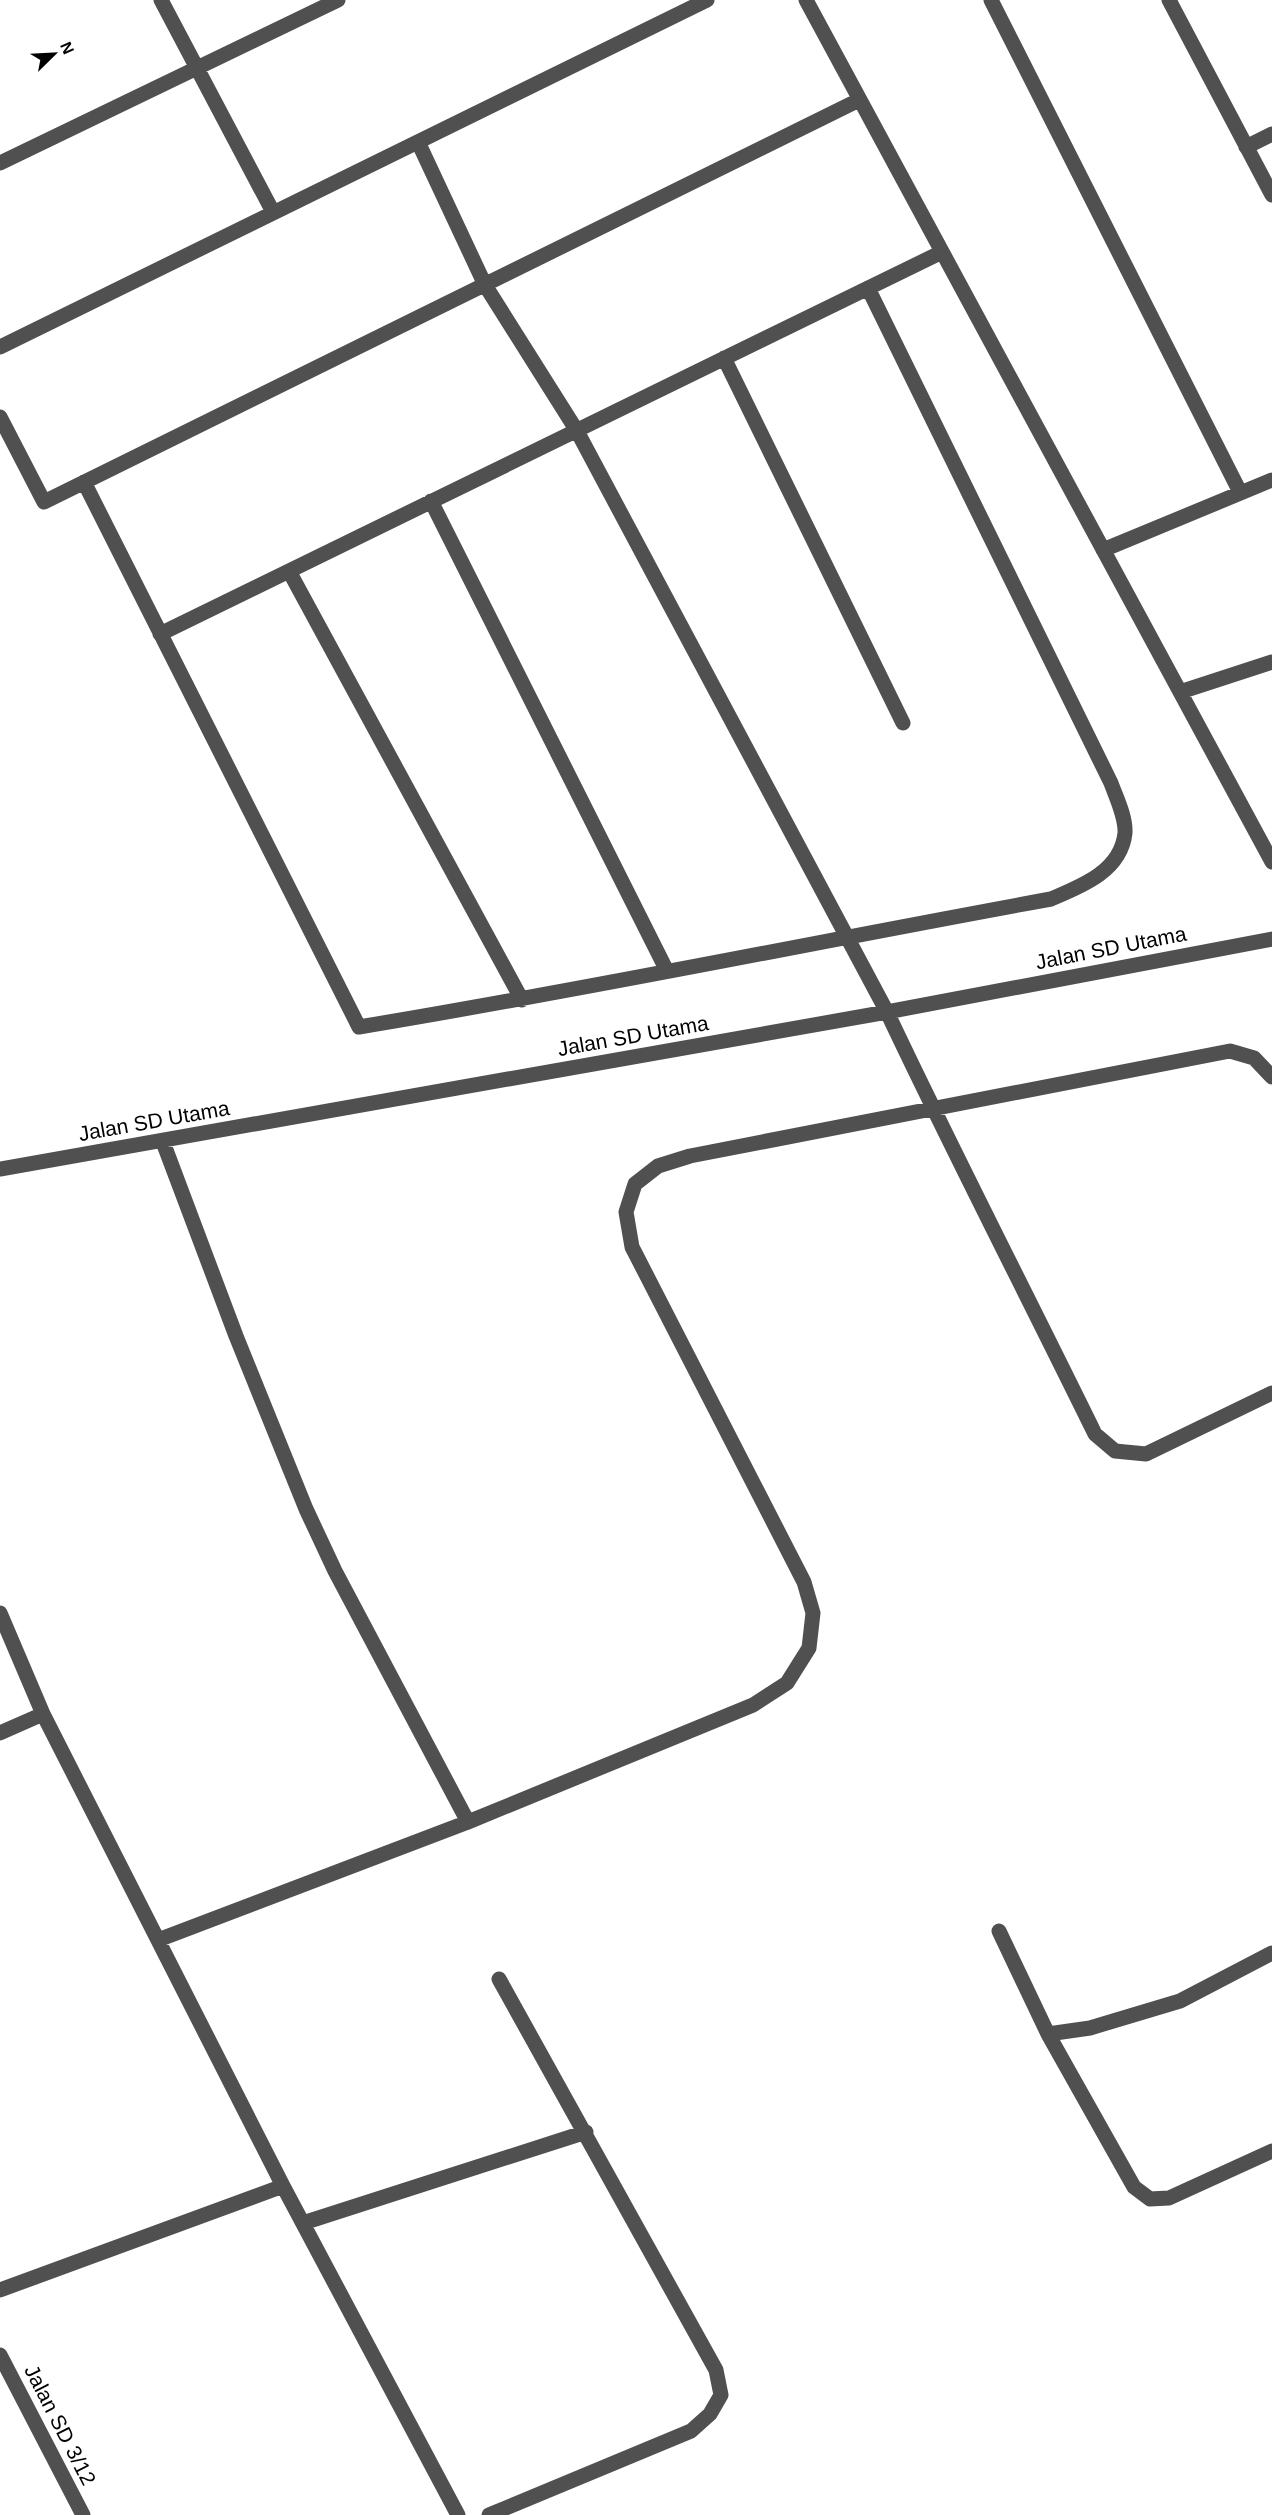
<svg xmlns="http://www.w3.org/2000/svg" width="1272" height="2515" font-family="Arial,sans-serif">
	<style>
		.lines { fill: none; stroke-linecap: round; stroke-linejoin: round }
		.minor { stroke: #505050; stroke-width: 15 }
		.labels { text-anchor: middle; stroke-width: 4.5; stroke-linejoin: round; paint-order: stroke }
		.street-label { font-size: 21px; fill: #000; stroke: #fff }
	</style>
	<rect width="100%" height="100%" fill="#fff"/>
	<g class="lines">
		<path class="minor" d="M161,0L273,212
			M806,0L1272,862
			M991,0L1240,492
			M1169,0L1272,195
			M419,144L485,285L577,431L887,1012C954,1154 1026,1293 1095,1434L1115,1451L1146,1454L1272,1393
			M1246,147L1272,134
			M0,163L338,0
			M0,347C235,230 472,117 707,0
			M724,358L903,723
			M0,417L44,502L859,100
			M84,482L359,1027C590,989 820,941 1051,899C1082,886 1121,871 1125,833C1126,817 1116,797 1111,783L868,288
			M431,501L667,971
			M1103,550L1272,480
			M289,571L522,1000
			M160,634L942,252
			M1180,692L1272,662
			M163,1142L236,1336L306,1509L335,1571L468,1822
			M0,1169L887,1012L1272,939
			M0,1613L43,1714L283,2186L458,2515
			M0,1733L43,1714
			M999,1931L1048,2034L1090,2028L1180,2001L1272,1953
			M158,1940L468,1822L753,1705L787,1683L809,1648L813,1613L804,1582L632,1247L626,1212L635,1184L658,1166L690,1156L1230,1051L1254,1058L1272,1077
			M1048,2034L1134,2187L1150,2199L1169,2198L1272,2151
			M303,2223L586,2132
			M0,2290L283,2186
			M0,2355L83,2515
			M489,2515L691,2431L710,2414L721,2395L716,2370L499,1979"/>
	</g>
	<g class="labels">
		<g class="street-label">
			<text transform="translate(1111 948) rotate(-11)" y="7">Jalan SD Utama</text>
			<text transform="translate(633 1036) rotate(-10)" y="7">Jalan SD Utama</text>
			<text transform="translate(154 1121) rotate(-10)" y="7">Jalan SD Utama</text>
			<text transform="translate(60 2425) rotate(63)" y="7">Jalan SD 3/12</text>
		</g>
	</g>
	<g transform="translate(54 54) rotate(66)" stroke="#ffffff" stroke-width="4.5" paint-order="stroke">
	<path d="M0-4.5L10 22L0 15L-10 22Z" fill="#000000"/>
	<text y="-9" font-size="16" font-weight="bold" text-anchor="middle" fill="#000000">N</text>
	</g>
</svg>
